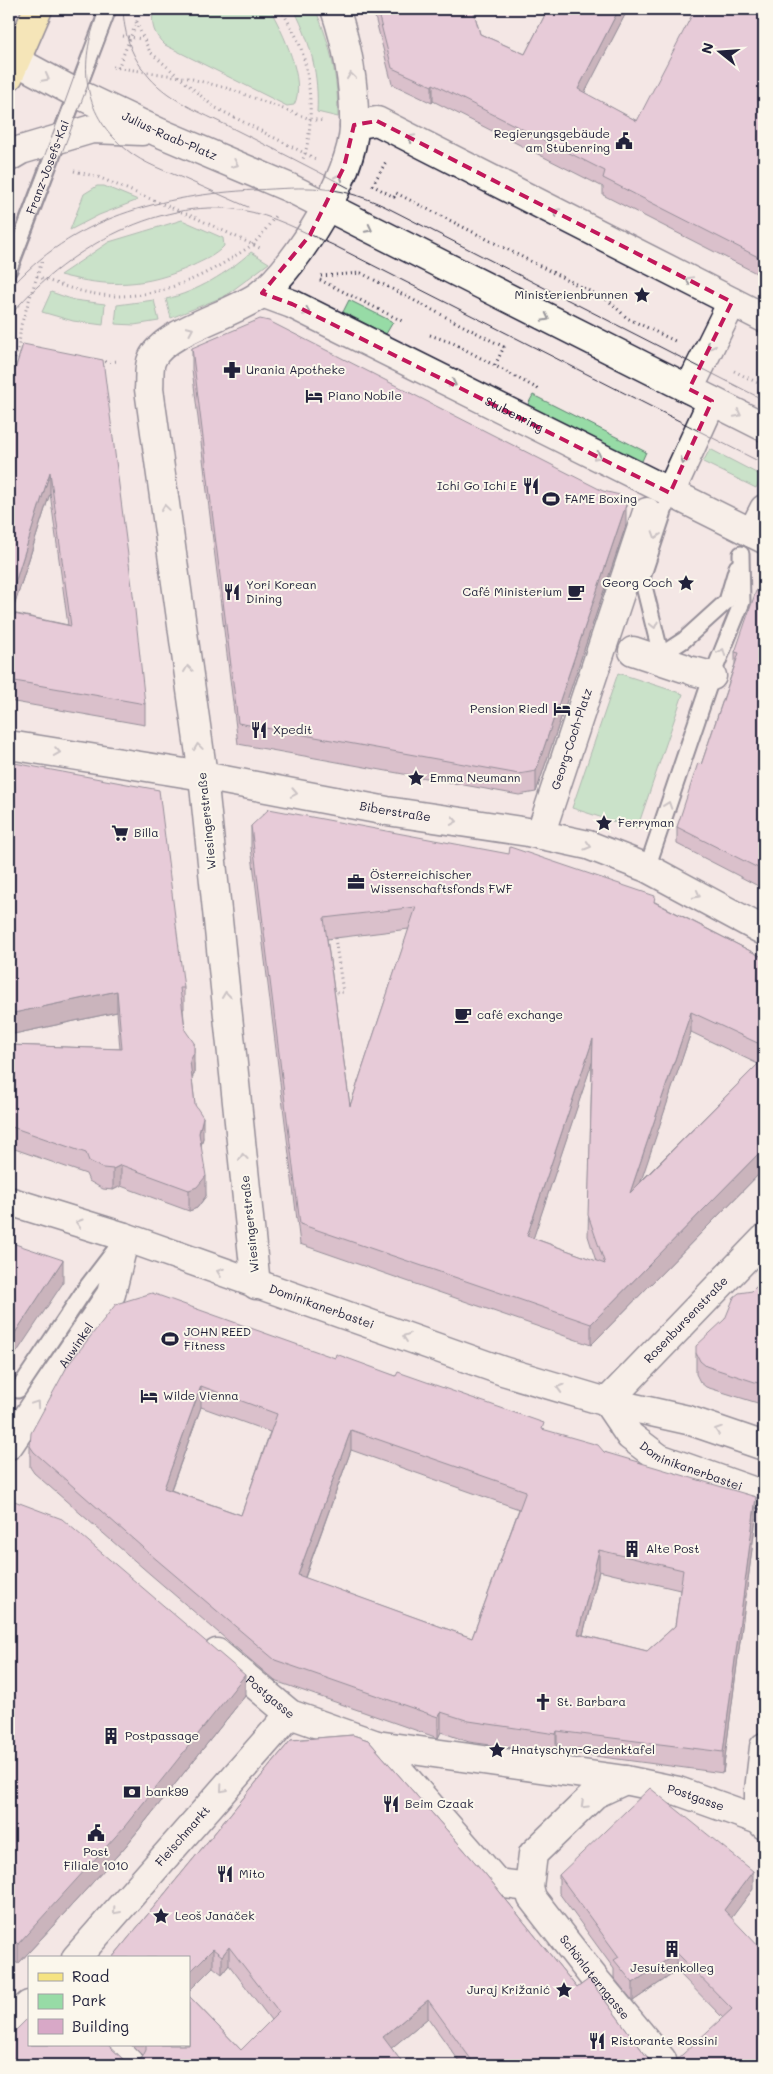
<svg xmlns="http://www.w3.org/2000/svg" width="773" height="2074" font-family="Mali,sans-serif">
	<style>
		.green { fill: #97dba6; stroke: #5c7e70 }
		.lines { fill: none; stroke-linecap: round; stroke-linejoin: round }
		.lane-casing { stroke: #22223b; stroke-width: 19 }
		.street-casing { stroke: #22223b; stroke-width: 31 }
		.secondary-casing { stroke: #22223b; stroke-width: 31 }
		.primary-casing { stroke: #22223b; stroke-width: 31 }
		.path { stroke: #22223b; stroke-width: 3; stroke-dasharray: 1 4; stroke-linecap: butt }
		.lane { stroke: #fbf7ec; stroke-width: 15 }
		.street { stroke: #fbf7ec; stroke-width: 28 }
		.secondary { stroke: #fbf7ec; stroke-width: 28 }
		.primary { stroke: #f5e382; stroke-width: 28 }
		.tram { stroke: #22223b; stroke-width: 1 }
		.wall { fill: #ba90ab; stroke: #22223b; fill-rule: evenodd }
		.shaded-wall { fill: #97768b; stroke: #22223b }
		.building { fill: #d8a8c7; stroke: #22223b; fill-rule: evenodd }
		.oneway { stroke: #99979c }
		.marked { fill: none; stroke: #c2185b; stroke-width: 4; stroke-dasharray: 10 6; stroke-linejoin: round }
		.labels { text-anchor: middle; stroke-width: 4; stroke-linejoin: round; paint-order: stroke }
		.poi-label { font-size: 12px; fill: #22223b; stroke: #fbf7ec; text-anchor: start }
		.street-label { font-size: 12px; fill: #22223b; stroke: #fbf7ec }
	</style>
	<rect width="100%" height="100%" fill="#f4e7e5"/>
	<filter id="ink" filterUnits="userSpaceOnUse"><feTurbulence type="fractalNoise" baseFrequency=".02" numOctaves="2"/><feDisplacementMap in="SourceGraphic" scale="10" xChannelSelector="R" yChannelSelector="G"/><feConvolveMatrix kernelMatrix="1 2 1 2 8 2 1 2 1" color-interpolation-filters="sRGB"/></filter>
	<g filter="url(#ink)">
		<path class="green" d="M154,9H270C282,31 307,81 294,105L287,106L165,45C154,35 150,24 154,9Z
			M299,9H315C331,44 338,79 338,117L317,112C319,75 311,44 295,11Z
			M97,186H104L138,200L99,215L70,230L84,194Z
			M182,220L223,238L224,246C215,256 204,260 192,266C146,287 109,288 60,275L109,242Z
			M251,252L269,263L225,296L171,318L166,299C197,292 227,273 251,252Z
			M51,292L74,300L105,304L103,325L73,321L42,312Z
			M154,300L159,321L134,325L115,324L117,305Z
			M349,300L393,322L386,334L343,312Z
			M533,395L646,452L642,461L639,462L527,406Z
			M710,449L762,476L756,488L703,462Z
			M618,673L683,694L637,829L572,808Z"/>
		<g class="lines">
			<g class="lane-casing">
				<g id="lane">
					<path id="s1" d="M9,270L108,9"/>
					<path d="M670,493L642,578L661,655L684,640L727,601L737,567"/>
					<path d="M647,868L712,676L742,602L741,554"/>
					<path d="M18,1390L86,1288L115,1250"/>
				</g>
			</g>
			<g class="street-casing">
				<g id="street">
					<path d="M354,125L377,121L764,318"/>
					<path id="s2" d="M262,293L292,304L764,539"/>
					<path d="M689,389L732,302"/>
					<path d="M670,493L712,401"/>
					<path d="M752,533L764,509"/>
					<path d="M633,651L684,668"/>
					<path d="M693,671L712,676"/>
					<path id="s3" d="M9,745L203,776L387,811L528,832L588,845L647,868L764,931"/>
					<path id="s4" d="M540,835L647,512"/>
					<path id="s5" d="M9,1201L125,1237L503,1371L607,1402L688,1420L764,1446"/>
					<path d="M256,1285L203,776L149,389C150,381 148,367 152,359C164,331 235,314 261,294C298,265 352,175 354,128C355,87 348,47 335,9"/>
					<path id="s6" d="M607,1402L764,1239"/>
					<path id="s7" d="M607,1402L630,1436L659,1458L764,1495"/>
					<path id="s8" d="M9,1445L111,1294L125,1237"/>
					<path id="s9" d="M217,1653L290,1714L377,1745L625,1780L678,1791L759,1820L764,1825"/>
					<path d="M377,1745L497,1883L529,1887"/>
					<path id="s10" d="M625,1780L595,1794L533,1854L529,1887L532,1898L598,1983L662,2060L663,2065"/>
					<path d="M759,1820V1790L764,1747"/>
					<path id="s11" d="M76,1958L290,1714"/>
					<path d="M9,2023L29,2005"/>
					<path d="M111,2045L131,2065"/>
				</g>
			</g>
			<g class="secondary-casing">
				<g id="secondary">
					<path id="s12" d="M9,57L70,90L158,132L290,188L764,427"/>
					<path d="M9,157L21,150L92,129L142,131"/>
				</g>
			</g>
			<g class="primary-casing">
				<path id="primary" d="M9,76L38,9"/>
			</g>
			<path class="path" d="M281,9C287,20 294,31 299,43C311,73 315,129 303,159
				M136,22L150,52L214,107L316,159
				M123,36L142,39
				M113,67L188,78L230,89L310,119L324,121
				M118,68L142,9
				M74,171L98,177L196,218L262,249
				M375,181L387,160
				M372,185L394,197L396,193L609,301L627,318L677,342
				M37,276C61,286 88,295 114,296C157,297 200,279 235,256C241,252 249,248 254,243C262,235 269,225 275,216
				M321,276L361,273L504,347
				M320,280L404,322
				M430,335L453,343L538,389
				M100,362L119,361
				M495,365L506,343
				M734,371L764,386
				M9,378L19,345L21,325L42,261
				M335,938L343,992L335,993"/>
			<use href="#lane" class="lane"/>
			<use href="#street" class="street"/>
			<use href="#secondary" class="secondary"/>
			<use href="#primary" class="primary"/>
			<path class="tram" d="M123,9C124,32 130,54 145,72C165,99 202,113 230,127C270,147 310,167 349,188
				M96,19C78,68 84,116 127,150C144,164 166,171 185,179C206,188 227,198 248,207
				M9,249C33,184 59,121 82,55
				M12,283L117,9
				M9,290C71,217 163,195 255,190C307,187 336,184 384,206L764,400
				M9,317C59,254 157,196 241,210C273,215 303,232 333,245L764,464"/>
		</g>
		<path class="wall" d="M373,9H473L480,34L525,54L548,9H628L584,93L637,121L764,9V277L603,195V187L433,101L432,103L392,84Z
			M23,344L145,704V725L9,701V389ZM50,493L68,625L12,613Z
			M192,348L626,525L536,792L519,795L238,744L192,369Z
			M764,588V889L677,844V827L701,765L735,664V652Z
			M9,762L184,988V1009H183L185,1030L194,1064V1074L192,1078L195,1105L203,1138L201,1146L206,1196L197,1208L189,1211L121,1186L113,1190L103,1189L89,1181L86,1174L9,1147V1045L120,1049L117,1012L9,1035Z
			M251,826L655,902L764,958V1169L591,1345L300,1244L251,847ZM409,929L350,1106L327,939ZM691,1032L758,1064L640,1182ZM592,1062L588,1236L596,1261L533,1238Z
			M764,1279V1405L706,1387L700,1382L696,1374V1353L725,1319Z
			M335,1358L396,1376L604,1452L756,1518L723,1773L557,1751L556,1754L469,1742L441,1732L438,1738L275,1681L150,1574L34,1473L30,1467V1446L68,1365ZM201,1407L270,1432L241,1515L171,1490ZM351,1450L519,1509L472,1638L305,1578ZM599,1571L680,1590L675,1626L647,1651L583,1635Z
			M9,1499L245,1696L125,1847L18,1964L9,1957Z
			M353,1735L368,1740L487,1876L577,1988L589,1979L653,2065H462L428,2018L391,2048L404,2065H9V2037L29,2017V2045H108L126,2062H135L142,2058L143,2056L132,2045H189V1996L241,2050L271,2020L229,1965L222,1974L213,1967L189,1991V1958H112L291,1740Z
			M559,1875L753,1889L731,1918L764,2065L723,2018L677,1971L633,2001L614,1978V1969L559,1893Z"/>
		<path class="shaded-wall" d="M619,9H628L578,106V89Z
			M433,84V101L432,103V86Z
			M50,472V493L9,622V602Z
			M626,505V525L536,792V771Z
			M117,991V1012L9,1035V1014Z
			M691,1012V1032L630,1214V1193Z
			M593,1039V1060L527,1257V1236Z
			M194,1043V1074L190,1082V1061Z
			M203,1117V1138L199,1153V1133Z
			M764,1148V1169L591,1345V1324Z
			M121,1165V1186L113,1190V1169Z
			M206,1176V1196L197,1208L189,1211V1190Z
			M63,1260V1283L9,1364V1342Z
			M201,1386V1407L164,1508V1488Z
			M351,1430V1450L298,1596V1575Z
			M756,1497V1518L723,1773V1752Z
			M599,1550V1571L578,1654V1634Z
			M245,1675V1696L125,1847L18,1964V1944Z
			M441,1712V1732L438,1738V1717Z
			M557,1731V1751L556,1754V1734Z
			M753,1871V1889L724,1928V1910Z
			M229,1947V1965L222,1974V1956Z
			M213,1949V1967L189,1991V1973Z
			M677,1953V1971L633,2001V1983Z
			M428,2000V2018L383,2055V2037Z"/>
		<path class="building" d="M377,9H473L480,34L525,54L548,9H619L578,89L637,121L695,9H764V260L603,178L605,171L433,84L432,86L392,68Z
			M260,319L269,321L603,491L620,495L626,505L536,771L519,774L238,723L192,348Z
			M23,344L103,360L135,610L145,704L9,680V613L71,626L50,472L9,602V389Z
			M764,588V871L677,827L698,763L701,765L739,653L735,652L756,591Z
			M9,762L159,790L184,988H180L185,1030L194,1043V1053L190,1061L195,1105L203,1117L199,1133L206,1176L197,1187L189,1190L121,1165L113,1169L103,1168L89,1161L86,1153L9,1126V1045L122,1049L117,991L9,1014Z
			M269,809L509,854L510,847L655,896L654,902L764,958V1046L691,1012L630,1193L764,1058V1148L591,1324L300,1224L251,826ZM416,907L350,1106L324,918ZM593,1039L588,1215L605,1264L527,1236Z
			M9,1242L63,1260L9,1342Z
			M764,1279V1385L706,1366L700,1361L696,1353V1346L725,1319L734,1297L739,1293L752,1291Z
			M152,1293L335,1358L336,1354L396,1376L398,1372L544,1423L542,1429L598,1445L604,1452L756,1497L723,1752L557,1731L556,1734L469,1721L441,1712L438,1717L275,1660L150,1554L34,1452L30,1446L31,1433L68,1365L116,1304ZM201,1386L277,1414L241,1515L164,1488ZM351,1430L526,1491L472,1638L298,1575ZM599,1550L683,1570L675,1626L647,1651L578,1634Z
			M9,1499L62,1519L245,1675L125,1826L18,1944L9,1936Z
			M353,1735L368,1740L487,1876L577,1988L589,1979L653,2065H468L473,2062L428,2000L383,2037L404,2065H9V2037L29,2017V2045H108L126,2062H135L142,2058L146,2050V2045H189V1996L241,2050L279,2012L229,1947L222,1956L213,1949L189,1973V1958H112L291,1740Z
			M650,1788L753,1871L724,1910L764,1952V2065H671L732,2009L677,1953L633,1983L614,1960L619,1957L559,1875Z"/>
		<defs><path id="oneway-chevron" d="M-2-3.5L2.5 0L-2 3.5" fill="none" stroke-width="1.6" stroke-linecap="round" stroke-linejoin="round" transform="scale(1.25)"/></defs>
		<g class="oneway">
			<use href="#oneway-chevron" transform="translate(351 76) rotate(-98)"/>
			<use href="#oneway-chevron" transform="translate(46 78) rotate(28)"/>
			<use href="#oneway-chevron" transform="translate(411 138) rotate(-153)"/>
			<use href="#oneway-chevron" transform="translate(235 164) rotate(23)"/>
			<use href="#oneway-chevron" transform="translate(339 177) rotate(-66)"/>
			<use href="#oneway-chevron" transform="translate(556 212) rotate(-153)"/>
			<use href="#oneway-chevron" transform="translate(369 229) rotate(27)"/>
			<use href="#oneway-chevron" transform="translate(689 280) rotate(-153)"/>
			<use href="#oneway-chevron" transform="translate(307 312) rotate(26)"/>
			<use href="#oneway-chevron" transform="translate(546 318) rotate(27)"/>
			<use href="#oneway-chevron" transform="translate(190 330) rotate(-24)"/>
			<use href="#oneway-chevron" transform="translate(711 346) rotate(116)"/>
			<use href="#oneway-chevron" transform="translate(453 384) rotate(26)"/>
			<use href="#oneway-chevron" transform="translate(738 414) rotate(27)"/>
			<use href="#oneway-chevron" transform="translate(598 456) rotate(26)"/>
			<use href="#oneway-chevron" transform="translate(684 461) rotate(114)"/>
			<use href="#oneway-chevron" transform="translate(165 508) rotate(-98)"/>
			<use href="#oneway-chevron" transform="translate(656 535) rotate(108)"/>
			<use href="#oneway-chevron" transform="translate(654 625) rotate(77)"/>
			<use href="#oneway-chevron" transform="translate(722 652) rotate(-68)"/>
			<use href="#oneway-chevron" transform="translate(188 669) rotate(-98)"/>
			<use href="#oneway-chevron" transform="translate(198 747) rotate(-98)"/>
			<use href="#oneway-chevron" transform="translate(57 752) rotate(9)"/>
			<use href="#oneway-chevron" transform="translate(294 793) rotate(11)"/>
			<use href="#oneway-chevron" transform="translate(668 805) rotate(-71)"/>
			<use href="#oneway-chevron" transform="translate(454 821) rotate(9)"/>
			<use href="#oneway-chevron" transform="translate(588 846) rotate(16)"/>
			<use href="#oneway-chevron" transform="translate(697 895) rotate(28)"/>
			<use href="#oneway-chevron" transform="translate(226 995) rotate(-96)"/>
			<use href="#oneway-chevron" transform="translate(243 1157) rotate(-96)"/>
			<use href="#oneway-chevron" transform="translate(79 1223) rotate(-163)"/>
			<use href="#oneway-chevron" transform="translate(220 1272) rotate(-160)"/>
			<use href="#oneway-chevron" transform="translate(406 1337) rotate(-161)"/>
			<use href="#oneway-chevron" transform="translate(560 1388) rotate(-164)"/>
			<use href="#oneway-chevron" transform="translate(36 1404) rotate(-56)"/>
			<use href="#oneway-chevron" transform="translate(718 1430) rotate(-161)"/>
			<use href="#oneway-chevron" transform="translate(223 1789) rotate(131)"/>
			<use href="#oneway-chevron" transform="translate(584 1805) rotate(136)"/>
			<use href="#oneway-chevron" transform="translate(116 1911) rotate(131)"/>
		</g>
	</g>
	<path d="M0 0H773V2074H0ZM377,121L732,302L689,389L712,401L670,493L292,304L262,293L310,235L344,167L354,125Z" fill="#f4e7e5" fill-opacity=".55" fill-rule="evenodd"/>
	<path class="marked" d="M377,121L732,302L689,389L712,401L670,493L292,304L262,293L310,235L344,167L354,125Z"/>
	<defs>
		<g id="civic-bare" transform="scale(1.35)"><path d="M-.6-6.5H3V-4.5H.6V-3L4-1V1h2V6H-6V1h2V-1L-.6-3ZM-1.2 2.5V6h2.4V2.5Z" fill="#22223b" stroke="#fbf7ec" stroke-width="2.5" paint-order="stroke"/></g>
		<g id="sight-bare" transform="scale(1.35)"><path d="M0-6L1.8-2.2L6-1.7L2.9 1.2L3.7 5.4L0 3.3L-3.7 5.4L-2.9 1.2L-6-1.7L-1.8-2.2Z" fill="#22223b" stroke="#fbf7ec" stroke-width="2.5" paint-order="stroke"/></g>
		<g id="pharmacy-bare" transform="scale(1.35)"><path d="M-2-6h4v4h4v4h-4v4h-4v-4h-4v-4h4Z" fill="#22223b" stroke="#fbf7ec" stroke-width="2.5" paint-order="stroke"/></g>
		<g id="hotel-bare" transform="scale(1.35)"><path d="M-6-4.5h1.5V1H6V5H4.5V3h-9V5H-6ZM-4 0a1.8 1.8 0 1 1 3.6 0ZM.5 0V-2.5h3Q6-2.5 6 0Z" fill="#22223b" stroke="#fbf7ec" stroke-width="2.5" paint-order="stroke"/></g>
		<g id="restaurant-bare" transform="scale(1.35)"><path d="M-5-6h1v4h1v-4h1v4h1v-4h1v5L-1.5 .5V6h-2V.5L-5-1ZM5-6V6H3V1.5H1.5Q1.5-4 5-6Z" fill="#22223b" stroke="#fbf7ec" stroke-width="2.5" paint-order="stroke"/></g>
		<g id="stadium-bare" transform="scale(1.35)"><path d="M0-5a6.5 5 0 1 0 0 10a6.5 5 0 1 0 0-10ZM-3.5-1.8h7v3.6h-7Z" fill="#22223b" stroke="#fbf7ec" stroke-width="2.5" paint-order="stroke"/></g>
		<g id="cafe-bare" transform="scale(1.35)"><path d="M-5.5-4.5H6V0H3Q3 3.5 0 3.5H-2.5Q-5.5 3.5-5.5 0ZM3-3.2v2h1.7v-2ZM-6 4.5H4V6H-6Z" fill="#22223b" stroke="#fbf7ec" stroke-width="2.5" paint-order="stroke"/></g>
		<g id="supermarket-bare" transform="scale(1.35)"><path d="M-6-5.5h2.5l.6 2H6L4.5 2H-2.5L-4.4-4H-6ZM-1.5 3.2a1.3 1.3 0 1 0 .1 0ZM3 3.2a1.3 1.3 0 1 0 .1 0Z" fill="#22223b" stroke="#fbf7ec" stroke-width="2.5" paint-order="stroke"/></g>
		<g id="office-bare" transform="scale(1.35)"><path d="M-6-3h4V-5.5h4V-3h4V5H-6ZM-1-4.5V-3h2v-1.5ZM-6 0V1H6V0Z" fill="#22223b" stroke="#fbf7ec" stroke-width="2.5" paint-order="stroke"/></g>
		<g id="building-bare" transform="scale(1.35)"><path d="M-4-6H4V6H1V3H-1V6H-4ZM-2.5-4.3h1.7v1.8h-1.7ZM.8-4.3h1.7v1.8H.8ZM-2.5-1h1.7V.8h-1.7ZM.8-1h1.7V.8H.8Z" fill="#22223b" stroke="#fbf7ec" stroke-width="2.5" paint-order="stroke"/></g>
		<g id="church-bare" transform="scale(1.35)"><path d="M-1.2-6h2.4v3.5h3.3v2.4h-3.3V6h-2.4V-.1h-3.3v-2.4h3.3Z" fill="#22223b" stroke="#fbf7ec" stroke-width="2.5" paint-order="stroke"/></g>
		<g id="bank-bare" transform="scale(1.35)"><path d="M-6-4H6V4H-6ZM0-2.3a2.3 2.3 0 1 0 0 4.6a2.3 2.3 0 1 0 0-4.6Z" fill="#22223b" stroke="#fbf7ec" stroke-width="2.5" paint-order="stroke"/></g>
	</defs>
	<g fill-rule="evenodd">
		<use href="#civic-bare" x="624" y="141"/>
		<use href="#sight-bare" x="642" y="295"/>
		<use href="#pharmacy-bare" x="232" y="370"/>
		<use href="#hotel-bare" x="314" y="396"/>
		<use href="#restaurant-bare" x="531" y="486"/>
		<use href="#stadium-bare" x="551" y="499"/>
		<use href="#sight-bare" x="686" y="583"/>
		<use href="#restaurant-bare" x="232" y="592"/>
		<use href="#cafe-bare" x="576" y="592"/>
		<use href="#hotel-bare" x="562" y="709"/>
		<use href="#restaurant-bare" x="259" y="730"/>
		<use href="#sight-bare" x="416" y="778"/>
		<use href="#sight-bare" x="604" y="823"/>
		<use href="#supermarket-bare" x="120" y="833"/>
		<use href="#office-bare" x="356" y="882"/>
		<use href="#cafe-bare" x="463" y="1015"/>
		<use href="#stadium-bare" x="170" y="1339"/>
		<use href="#hotel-bare" x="149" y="1396"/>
		<use href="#building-bare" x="632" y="1549"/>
		<use href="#church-bare" x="543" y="1702"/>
		<use href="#building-bare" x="111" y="1736"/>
		<use href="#sight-bare" x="497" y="1750"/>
		<use href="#bank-bare" x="132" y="1792"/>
		<use href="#restaurant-bare" x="391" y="1804"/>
		<use href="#civic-bare" x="96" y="1833"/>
		<use href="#restaurant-bare" x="225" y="1874"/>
		<use href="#sight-bare" x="161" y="1916"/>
		<use href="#building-bare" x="672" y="1949"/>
		<use href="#sight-bare" x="564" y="1990"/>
		<use href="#restaurant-bare" x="597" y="2041"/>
	</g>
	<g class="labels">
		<g class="poi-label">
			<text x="610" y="138" text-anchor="end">Regierungsgebäude<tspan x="610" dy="14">am Stubenring</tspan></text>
			<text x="628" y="299" text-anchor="end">Ministerienbrunnen</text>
			<text x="246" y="374">Urania Apotheke</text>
			<text x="328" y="400">Piano Nobile</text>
			<text x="517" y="490" text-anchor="end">Ichi Go Ichi E</text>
			<text x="565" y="503">FAME Boxing</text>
			<text x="672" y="587" text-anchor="end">Georg Coch</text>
			<text x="246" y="589">Yori Korean<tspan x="246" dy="14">Dining</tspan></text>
			<text x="562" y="596" text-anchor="end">Café Ministerium</text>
			<text x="548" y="713" text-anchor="end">Pension Riedl</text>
			<text x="273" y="734">Xpedit</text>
			<text x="430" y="782">Emma Neumann</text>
			<text x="618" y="827">Ferryman</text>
			<text x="134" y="837">Billa</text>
			<text x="370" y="879">Österreichischer<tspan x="370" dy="14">Wissenschaftsfonds FWF</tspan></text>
			<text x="477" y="1019">café exchange</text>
			<text x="184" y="1336">JOHN REED<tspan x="184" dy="14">Fitness</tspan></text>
			<text x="163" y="1400">Wilde Vienna</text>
			<text x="646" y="1553">Alte Post</text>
			<text x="557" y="1706">St. Barbara</text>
			<text x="125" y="1740">Postpassage</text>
			<text x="511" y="1754">Hnatyschyn-Gedenktafel</text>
			<text x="146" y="1796">bank99</text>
			<text x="405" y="1808">Beim Czaak</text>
			<text x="96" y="1856" text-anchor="middle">Post<tspan x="96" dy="14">Filiale 1010</tspan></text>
			<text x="239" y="1878">Mito</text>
			<text x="175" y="1920">Leoš Janáček</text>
			<text x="672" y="1972" text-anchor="middle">Jesuitenkolleg</text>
			<text x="550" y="1994" text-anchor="end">Juraj Križanić</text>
			<text x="611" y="2045">Ristorante Rossini</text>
		</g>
		<g class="street-label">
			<text dy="4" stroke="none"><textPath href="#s12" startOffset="179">Julius-Raab-Platz</textPath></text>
			<text dy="4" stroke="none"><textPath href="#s1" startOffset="110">Franz-Josefs-Kai</textPath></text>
			<text dy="4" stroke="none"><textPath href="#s2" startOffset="280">Stubenring</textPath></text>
			<text dy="4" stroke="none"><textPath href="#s4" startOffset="101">Georg-Coch-Platz</textPath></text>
			<text dy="4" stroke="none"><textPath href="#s3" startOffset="392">Biberstraße</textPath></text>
			<text transform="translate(207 821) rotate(-96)" y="4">Wiesingerstraße</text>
			<text transform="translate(250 1224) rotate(-96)" y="4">Wiesingerstraße</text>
			<text dy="4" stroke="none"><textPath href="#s5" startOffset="330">Dominikanerbastei</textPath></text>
			<text dy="4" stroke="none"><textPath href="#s6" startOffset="114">Rosenbursenstraße</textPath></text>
			<text dy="4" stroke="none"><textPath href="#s8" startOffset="120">Auwinkel</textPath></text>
			<text dy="4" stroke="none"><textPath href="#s7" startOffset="110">Dominikanerbastei</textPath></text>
			<text dy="4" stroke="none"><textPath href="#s9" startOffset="69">Postgasse</textPath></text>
			<text dy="4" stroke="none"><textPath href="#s9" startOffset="511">Postgasse</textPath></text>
			<text dy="4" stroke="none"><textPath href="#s11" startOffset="162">Fleischmarkt</textPath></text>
			<text dy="4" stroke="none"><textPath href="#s10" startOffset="265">Schönlaterngasse</textPath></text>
		</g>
	</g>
	<rect width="773" height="2074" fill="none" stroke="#fbf7ec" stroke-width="30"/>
	<rect x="15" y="15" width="743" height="2044" fill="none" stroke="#22223b" stroke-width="2" filter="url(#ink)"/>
	<rect x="28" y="1956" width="162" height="90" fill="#fbf7ec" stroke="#a4a2a5"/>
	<rect x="38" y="1973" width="25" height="8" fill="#f5e382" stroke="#a4a2a5"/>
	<text x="72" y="1982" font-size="15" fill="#22223b">Road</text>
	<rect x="38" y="1994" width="25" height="15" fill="#97dba6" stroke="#a4a2a5"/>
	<text x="72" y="2006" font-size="15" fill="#22223b">Park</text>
	<rect x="38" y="2019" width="25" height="15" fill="#d8a8c7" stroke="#a4a2a5"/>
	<text x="72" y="2032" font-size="15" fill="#22223b">Building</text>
	<g transform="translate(720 52) rotate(287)" stroke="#fbf7ec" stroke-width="4" paint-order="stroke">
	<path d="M0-4L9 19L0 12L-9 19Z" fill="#22223b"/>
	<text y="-8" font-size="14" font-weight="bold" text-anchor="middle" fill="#22223b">N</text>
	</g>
</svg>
